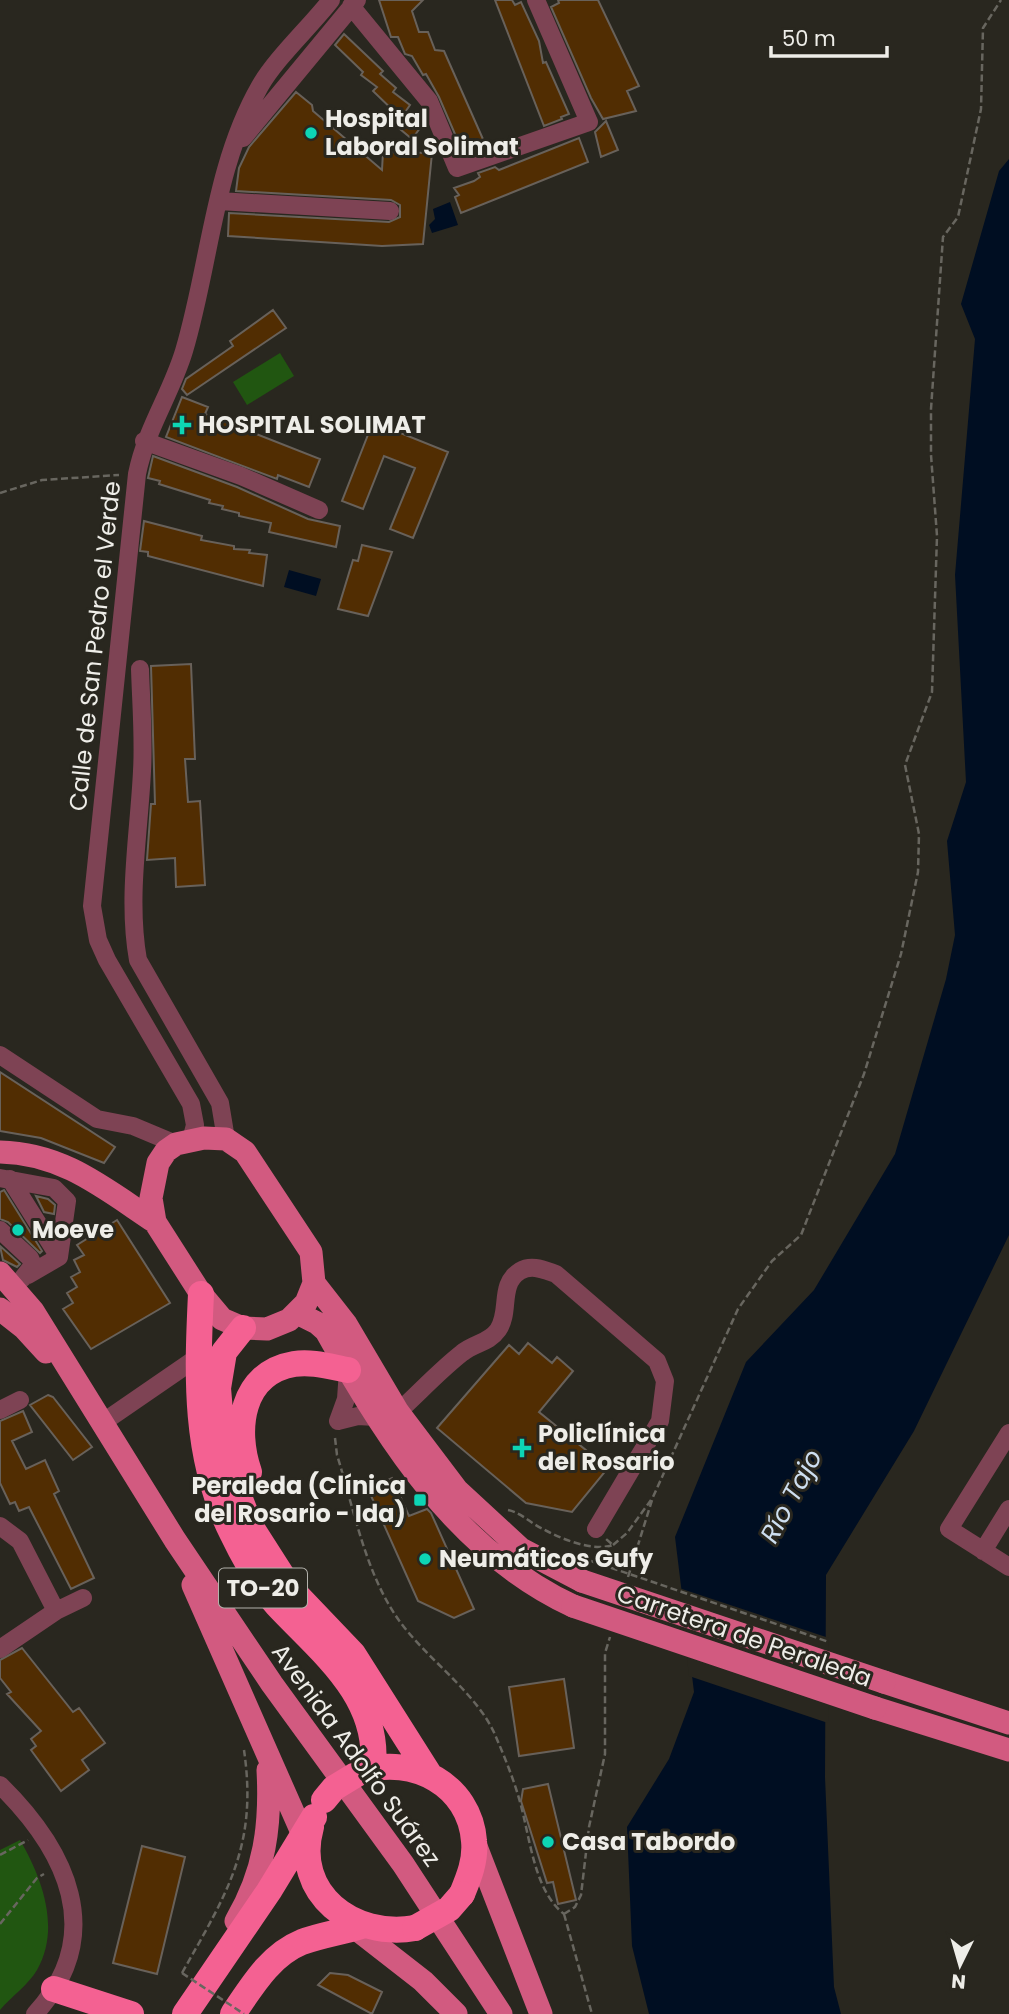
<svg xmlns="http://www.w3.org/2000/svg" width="1009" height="2014" font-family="Poppins,sans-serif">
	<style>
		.green { fill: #215611 }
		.water { fill: #000e22 }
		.pier { fill: #29271f }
		.building { fill: #512d02; stroke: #68615a; stroke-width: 2 }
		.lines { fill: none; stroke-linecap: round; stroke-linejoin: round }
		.path { stroke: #68665f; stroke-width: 2.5; stroke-dasharray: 7 3.5; stroke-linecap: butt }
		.minor { stroke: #7e4354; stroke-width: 18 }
		.major { stroke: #d25a80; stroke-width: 23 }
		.highway { stroke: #f46192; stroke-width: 26 }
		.path-bridge { stroke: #68665f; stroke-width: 2.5; stroke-dasharray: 7 3.5; stroke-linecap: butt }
		.major-bridge { stroke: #d25a80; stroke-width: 23 }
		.highway-bridge { stroke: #f46192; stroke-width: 26 }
		.poi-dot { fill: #0dd5b5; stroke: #29271f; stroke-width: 2.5 }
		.labels { text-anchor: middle; stroke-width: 6; stroke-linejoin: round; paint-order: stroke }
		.shield { fill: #29271f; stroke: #b3b2ac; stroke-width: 2 }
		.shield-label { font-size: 23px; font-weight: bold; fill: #eeede8 }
		.poi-label { font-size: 24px; font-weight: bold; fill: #eeede8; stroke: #29271f; text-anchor: start }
		.street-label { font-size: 24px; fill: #eeede8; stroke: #29271f }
		.water-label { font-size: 26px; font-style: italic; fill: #cddef0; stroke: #29271f }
	</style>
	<rect width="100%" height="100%" fill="#29271f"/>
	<path class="green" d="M280,353L294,376L247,405L233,382Z
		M20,1840C42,1878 61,1928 37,1970C29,1984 11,1997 0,2010V1850Z"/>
	<path class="water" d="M1009,159V1235L914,1431L826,1575L825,1777L834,1987L841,2014H649L632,1946L627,1827L669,1759L694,1692L675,1537L746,1362L814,1290L895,1154L946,979L955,935L947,841L966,782L955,575L975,339L961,304L999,171Z
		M450,202L458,225L432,233L429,225L435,219L433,209Z
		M289,570L321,579L316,596L284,587Z"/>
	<path class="pier" d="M679,1588L829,1638L828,1723L689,1676Z"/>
	<path class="building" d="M379,0H423L412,11L419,32H428L435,50L444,51L486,146L470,151L468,146L461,148L439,97L426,74L423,75L412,56L405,54L398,37H391Z
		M495,0H512L515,5L521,2L539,41L543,63L546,62L569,114L561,117L562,119L544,126Z
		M558,0H598L639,86L627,91L636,111L603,119L591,98L551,7L559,3Z
		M344,34L383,71L380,74L396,88L393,92L410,105L401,118L373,91L377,87L361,75L363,72L335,45Z
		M296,92L312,105L313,111L382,170L383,152L432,153L423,244L382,246L228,236L229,213L389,222L400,217V205L391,200L236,191L239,168L249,147Z
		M411,114L423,124L412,139L400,129Z
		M606,121L618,150L601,157L595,132Z
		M579,138L588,162L461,213L455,197L459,195L454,188L474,181L480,177L478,173L495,167L499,170Z
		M273,310L286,328L187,395L182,389L186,379L233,346L230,341Z
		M182,397L208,407L205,414L320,459L309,487L278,475L277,479L166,437Z
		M373,422L448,452L413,538L390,529L415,468L384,456L363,509L342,501Z
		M153,456L237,487L308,519L340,526L336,547L269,532L271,523L239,516V513L222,509L223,506L209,503L210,500L159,484L160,481L148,478Z
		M144,521L202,536L201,540L234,546V549L250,550L249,553L267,555L263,586L148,556V552L140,551Z
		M362,545L392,552L368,616L338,609L353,560L358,561Z
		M191,664L195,759H185L188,802L200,801L205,885L176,887L175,858L147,860L151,804H155L151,666Z
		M0,1072L115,1147L104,1163L41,1138L0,1131Z
		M4,1190L42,1251L40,1253L8,1222L0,1219V1192Z
		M36,1196L48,1199L55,1205L54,1214L44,1212Z
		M117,1220L170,1303L91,1349L63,1309L73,1303L67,1293L77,1287L71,1277L80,1272L74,1260L84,1255L77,1245Z
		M0,1246L20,1264L17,1267L3,1260Z
		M528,1343L552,1363L557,1357L573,1371L539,1412L608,1468L572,1512L526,1503L437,1428L509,1345L519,1354Z
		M48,1395L53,1397L92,1447L73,1460L30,1405Z
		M23,1411L32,1432L12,1441L26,1469L45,1460L59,1491L54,1494L94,1578L71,1589L29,1507L19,1511L15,1502L10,1504L0,1483V1421Z
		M392,1478L409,1516L427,1509L431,1513L474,1609L454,1618L418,1601L368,1489Z
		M22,1648L73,1712L79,1708L105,1743L82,1760L89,1770L61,1791L31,1750L36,1746L31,1739L41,1731L7,1694L11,1692L0,1678V1660Z
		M564,1679L574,1748L519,1756L509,1687Z
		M548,1784L576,1900L558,1904L553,1882L547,1883L521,1801L523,1789Z
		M142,1846L185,1857L157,1974L113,1963Z
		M330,1973L348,1975L382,1992L372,2014L318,1985Z"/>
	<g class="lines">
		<path class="path" d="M0,493L42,480L119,475
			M335,1438L337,1455C354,1509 365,1572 398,1619C426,1659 478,1693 496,1737C505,1758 514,1780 520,1802C530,1837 534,1891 564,1914
			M508,1510C522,1513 530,1523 543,1529C561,1539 593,1552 613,1545L606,1539
			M613,1545L627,1533L651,1500
			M628,1577L653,1497L738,1309L772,1261L801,1235L864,1074L901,954L918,872L919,834L905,765L932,692L937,536L931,455V409L943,237L958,217L981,109L983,28L1001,0
			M0,1855L28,1840
			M564,1914L575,1907L581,1895L589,1827L605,1754V1653L610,1637
			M564,1914L592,2014
			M0,1924L37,1878L44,1874
			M182,1973C227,1893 258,1846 244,1750"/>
		<path class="minor" d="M351,6L429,101L457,168L589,122L536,0
			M243,138L357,0
			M219,201L390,211
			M144,441L241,476L319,510
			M140,669C141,702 144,738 142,771C139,834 127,898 138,960L220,1103L226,1139
			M0,1055L97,1119L133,1126L176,1144
			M191,1140L195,1125L191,1104L107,960L98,940L92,906L137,474C146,429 171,394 184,351C210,264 214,166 260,86C276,58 310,27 331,0
			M0,1178L54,1188L67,1201L59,1257L28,1275
			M10,1179L59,1257
			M0,1230L30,1258L33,1265L22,1279
			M0,1410L20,1400
			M398,1412C419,1393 439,1371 462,1353C474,1343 489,1343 498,1330C511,1311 498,1285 520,1271C532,1264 544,1270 556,1274L657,1361L665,1381L660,1421L596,1529
			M338,1421L346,1399L348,1370
			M338,1421L358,1416L375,1417
			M102,1423L198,1357
			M1009,1433L949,1529L1009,1567
			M0,1526L20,1541L56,1611
			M983,1551L1009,1509
			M0,1649L56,1611L83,1598
			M0,1785C66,1850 108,1934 35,2014"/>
		<path class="major" d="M204,1138L226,1139L245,1152L311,1252L314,1283L306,1303L289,1320L267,1329L243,1328L222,1319L201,1294L155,1222L151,1198L158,1163L166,1151L176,1144Z
			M0,1152C63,1153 105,1189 155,1222
			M0,1273L33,1311L175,1540L272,1684L403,1864L501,2014
			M314,1283L346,1324L398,1412L457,1490L521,1549L582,1581
			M0,1309L24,1328L46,1352
			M297,1313L317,1323L326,1331C385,1438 458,1553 573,1606
			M193,1585L308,1846
			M884,1682L1009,1723
			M875,1708L1009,1750
			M475,1844L541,2014
			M236,1921C265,1872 271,1825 268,1770
			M355,1928L423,1981L456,2014"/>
		<path class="highway" d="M201,1294C197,1376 194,1457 232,1533C244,1558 258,1584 277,1605C321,1652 380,1696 373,1767
			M243,1328L224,1352L218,1388L222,1435L236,1489L251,1527L290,1588L353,1654L429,1774
			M249,1472C234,1429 241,1373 294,1364C312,1361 331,1367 348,1370
			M362,1771C413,1755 470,1785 474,1841C476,1860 469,1877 462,1894
			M311,1827C292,1894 354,1939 415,1928
			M54,1989L131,2014
			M185,2014L269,1891L314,1817
			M233,2014C252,1986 270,1955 302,1942C321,1935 342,1932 361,1926"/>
		<path class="path-bridge" d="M591,1561L829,1642
			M182,1973L244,2014"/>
		<path class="major-bridge" d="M582,1581L884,1682
			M573,1606L875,1708"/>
		<path class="highway-bridge" d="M324,1800L334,1788L362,1771
			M415,1928L449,1909L462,1894"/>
	</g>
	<g class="poi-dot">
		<circle cx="311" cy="133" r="7"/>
		<path d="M178.5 414.5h7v7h7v7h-7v7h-7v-7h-7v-7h7z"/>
		<circle cx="18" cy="1230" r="7"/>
		<path d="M518.5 1437.5h7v7h7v7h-7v7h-7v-7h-7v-7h7z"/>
		<rect x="413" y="1493" width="14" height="14" rx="3.5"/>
		<circle cx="425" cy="1559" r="7"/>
		<circle cx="548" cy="1842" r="7"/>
	</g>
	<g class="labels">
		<rect class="shield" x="219" y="1568.5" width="88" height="39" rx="5"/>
		<g class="shield-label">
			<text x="263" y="1596">TO-20</text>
		</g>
		<g class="poi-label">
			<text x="325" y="127">Hospital<tspan x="325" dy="28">Laboral Solimat</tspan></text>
			<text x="198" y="433">HOSPITAL SOLIMAT</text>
			<text x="32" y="1238">Moeve</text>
			<text x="538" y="1442">Policlínica<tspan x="538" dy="28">del Rosario</tspan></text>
			<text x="406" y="1494" text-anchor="end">Peraleda (Clínica<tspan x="406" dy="28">del Rosario - Ida)</tspan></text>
			<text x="439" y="1567">Neumáticos Gufy</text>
			<text x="562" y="1850">Casa Tabordo</text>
		</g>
		<g class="street-label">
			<text transform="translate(95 646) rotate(-84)" y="8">Calle de San Pedro el Verde</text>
			<text transform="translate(744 1636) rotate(19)" y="8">Carretera de Peraleda</text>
			<text transform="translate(356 1755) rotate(54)" y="8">Avenida Adolfo Suárez</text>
		</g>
		<g class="water-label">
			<text transform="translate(791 1496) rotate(-62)" y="9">Río Tajo</text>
		</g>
	</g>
	<g transform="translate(960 1965) rotate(185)" stroke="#29271f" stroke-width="5" paint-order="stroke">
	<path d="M0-5L12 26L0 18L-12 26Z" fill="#eeede8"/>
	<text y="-10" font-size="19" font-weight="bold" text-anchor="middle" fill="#eeede8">N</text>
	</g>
	<path d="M771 46v10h116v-10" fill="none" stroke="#eeede8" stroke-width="3.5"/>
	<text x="782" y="46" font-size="21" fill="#eeede8" stroke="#29271f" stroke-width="5" paint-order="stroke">50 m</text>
</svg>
